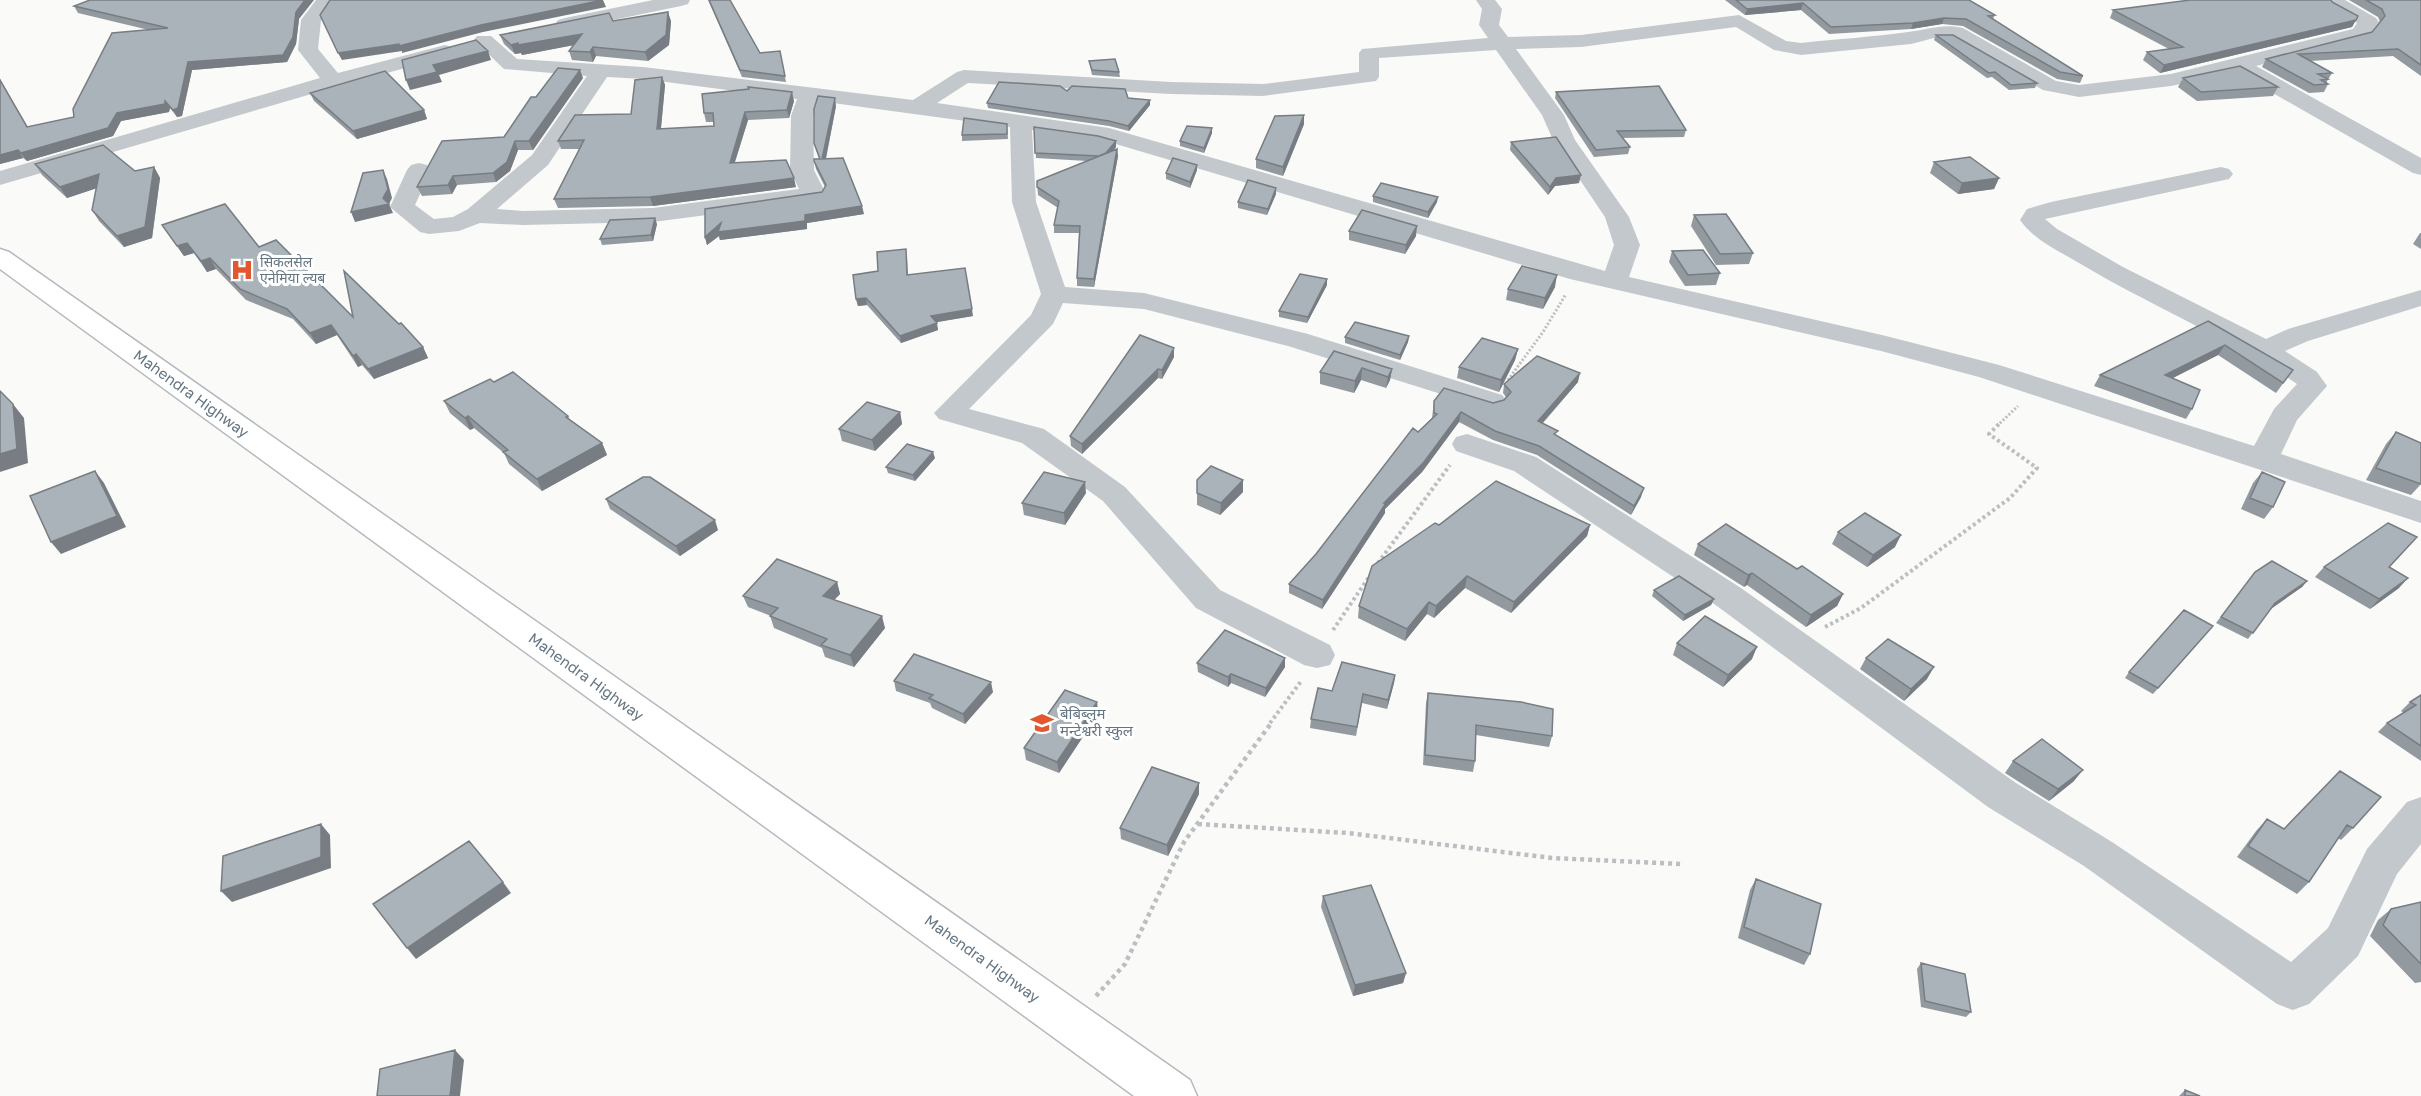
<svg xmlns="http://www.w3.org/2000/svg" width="2421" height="1096" font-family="'Golos Text','Noto Sans Devanagari',sans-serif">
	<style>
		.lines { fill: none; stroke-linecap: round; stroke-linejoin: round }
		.highway-casing { stroke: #b4b9bd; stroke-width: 3 }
		.path-far2 { stroke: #bbbfc2; stroke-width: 3; stroke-dasharray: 2 2; stroke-linecap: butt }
		.path-far1 { stroke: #bbbfc2; stroke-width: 4; stroke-dasharray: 3 3; stroke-linecap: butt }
		.path { stroke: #bbbfc2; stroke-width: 4.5; stroke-dasharray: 4 4; stroke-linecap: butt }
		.minor { fill: #c3c8cc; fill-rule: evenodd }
		.highway { fill: #fff; fill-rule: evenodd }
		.wall { fill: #929a9f }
		.shaded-wall { fill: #777d82 }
		.building { fill: #aab3b9; stroke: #777d82; stroke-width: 1.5 }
		.labels { text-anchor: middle; stroke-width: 6; stroke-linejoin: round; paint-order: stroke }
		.far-poi-label { font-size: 14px; fill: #657683; stroke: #fff; text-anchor: start }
		.street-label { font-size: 15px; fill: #657683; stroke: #fff }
		.poi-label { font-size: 15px; fill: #657683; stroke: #fff; text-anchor: start }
	</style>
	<rect width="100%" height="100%" fill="#fafaf8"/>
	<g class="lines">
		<g class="highway-casing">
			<path id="highway" d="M0,249L9,252L1190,1080L1197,1096H1134L0,269Z"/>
		</g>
		<path class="path-far2" d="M1508,380L1543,332L1566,294
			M1997,426L2018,406"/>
		<path class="path-far1" d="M1378,563L1450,465
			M1825,627L1861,608L2010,498L2037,468L1989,434L1999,424
			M1333,630L1371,574
			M1270,723L1302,680"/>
		<path class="path" d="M1198,824L1348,833L1552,858L1681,864
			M1096,996L1125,964L1184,842L1272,722"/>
		<path class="minor" d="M316,0H335L321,20L318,49L338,73L445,45L452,47L455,51L452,55L308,95L0,185V171L320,78L298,50L301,20Z
			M653,0H690L688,4L681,6L565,30L558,28L555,24L558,20L565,18Z
			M1476,0H1495L1502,9L1499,25L1508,37L1581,35L1739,15L1786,41L1801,43C1837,39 1873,37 1908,32C1927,30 1943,23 1963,28L2056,81L2079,85L2171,74L2353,29L2357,23L2329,7L2327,0H2345L2376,18L2379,22L2367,37L2256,66L2421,158V175L2413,173L2236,72L2171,86L2079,97L2043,90L1952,38H1934L1911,44L1801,55L1774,50L1736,27L1581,47L1516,49L1564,115L1575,140L1629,217L1640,245L1629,277L1886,336L1999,365L2254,446L2274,409L2297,384C2227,337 2151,306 2079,263C2059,251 2034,240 2020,220L2027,209L2051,202L2221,167L2229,169L2233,174L2229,179L2045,219L2057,229L2123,267L2266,339L2288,329L2421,290V306L2308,341L2285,351L2317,372L2327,386L2297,420L2281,454L2421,501V523L1979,377L1881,351L1570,279L1099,139L1032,130L1036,202L1065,287L1144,293L1308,334L1502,395L1507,401L1502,407L1492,410L1288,346L1144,309L1063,303L1053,324L969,409L1044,429L1125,487L1220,590L1330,645L1335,655L1330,665L1317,668L1304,665L1196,608L1103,501L1022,443L939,419L934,413L1031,315L1041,294L1012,202L1010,127L818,101L813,116L814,170L826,194L822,199L814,201L653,222L523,225L480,223L459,231L429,234L420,232L390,207L407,170L411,165L419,163L427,165L431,170L415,205L434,219L453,217L468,209L532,155L587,76L504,69L474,40L477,36H491L517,59L643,67L913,100L957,72L964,70L1171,82L1263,84L1359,72V53L1362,49L1488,38L1479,25L1482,9ZM1496,50L1542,115L1553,140L1605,217L1614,245L1605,271L1109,128L937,103L968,83L1171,94L1263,96L1376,81L1379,77V58ZM607,77L643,79L797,99L791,116L790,170L799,189L653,208L523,211L497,209L548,165Z
			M1467,434L1536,457L1741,588L2016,783L2112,842L2291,962L2328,928L2367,849L2407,802L2421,797V844L2397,874L2358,956L2309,1004L2293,1010L2277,1004L2084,866L1988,807L1717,606L1514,471L1456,451L1452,444L1456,437Z"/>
		<use href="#highway" class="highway"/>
	</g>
	<path class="wall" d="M708,0H730L760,53L780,51L786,82L742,77Z
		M1725,0H1969L1995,15L1993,19L2083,76L2080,83L2057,79L1963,26L1942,24L1911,29L1829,34L1801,10L1745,15Z
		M2349,0H2421V76L2393,56L2310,61L2332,73L2326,83L2328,84L2324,92L2309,93L2262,67L2266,59L2372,32L2380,22L2378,17Z
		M2186,1L2332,2L2358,16L2352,27L2160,73L2143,60L2147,52L2169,49L2110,18L2113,10Z
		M74,6L299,19L296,44L287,62L192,70L182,116L177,117L170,108L169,112L121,121L113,136L27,161L23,158L0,164V79L28,127L74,117L149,30L78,13Z
		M613,21H671L669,45L648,61L596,56L593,62L572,60L569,51L573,45L522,55L521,53L515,54L504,44L500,35Z
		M1936,35L2037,83L2035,88L2009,90L1992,77L1987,78L1934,40Z
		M1089,61L1119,72L1120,77L1092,75Z
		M662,77L665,85L661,129L714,126L713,122H706L704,113L794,101L789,118L748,120L735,162L796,187L653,206L558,208L554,199L579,149H561L558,141L631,114Z
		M583,78L533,150H518L510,171L496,182L457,185L452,194L422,196L417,187L504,137L536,97Z
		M2183,78L2278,87L2273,96L2197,101L2178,87Z
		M1067,91L1150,105L1129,131L1109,126L988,108L987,103Z
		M1556,92L1686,130L1684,137L1622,138L1630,147L1628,154L1594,157L1555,98Z
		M310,93L424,110L427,119L357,139L314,101Z
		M836,106L826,159L864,214L807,223V229L720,240L719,236L707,245L705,237L822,192L825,187L816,169L814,161L819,159L814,143Z
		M1304,115V124L1283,176L1256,168V159Z
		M1007,124L1008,139L962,141V135Z
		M1034,127L1116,141V147L1113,151L1117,149L1118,156L1094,287L1077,286V278L1079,233H1054V225L1058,208L1038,195L1037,181L1087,161L1036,158Z
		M1212,133L1204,153L1180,146V141Z
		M1511,142L1579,183L1555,186L1548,195L1510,150Z
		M1934,162L1999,178L1994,189L1958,194L1930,173Z
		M35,164L135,171L154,167L160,178L152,238L124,247L99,221L92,210L97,188L67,198L42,175Z
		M1197,165V170L1190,188L1166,179V173Z
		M1276,188V194L1267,215L1238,208V202Z
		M1373,196L1437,202L1428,218L1373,202Z
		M1694,215L1753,253L1749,264L1716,265L1691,226Z
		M657,224L653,241L602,245L600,239Z
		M162,225L259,247L353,317L423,347L428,358L374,379L362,365L358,367L337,335L316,344L293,319L246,300L216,269L207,272L194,253L184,256Z
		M1349,231L1416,236L1405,254L1349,240Z
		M2420,233H2421V249L2413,244Z
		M1672,251L1720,273L1716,285L1685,286L1669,262Z
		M907,256L908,275L973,316L936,322L938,330L901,343L867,305L858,306L856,299L878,271Z
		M1327,285L1307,323L1279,317V311Z
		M1555,287L1543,309L1506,300L1508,289Z
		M2208,321L2293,370L2276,393L2218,355L2173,378L2192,409L2186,419L2094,386L2100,375Z
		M1409,336L1408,342L1400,360L1345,343V337Z
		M1174,348V357L1162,379L1158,378L1082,454L1071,446L1070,436Z
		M1518,349L1515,360L1499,392L1457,378L1459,367Z
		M1334,351L1392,369L1390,380L1386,388L1361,380L1354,393L1320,384V372Z
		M494,382L568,416L570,420L602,443L607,455L542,491L509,464L504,453L474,428L470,430L450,413L444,401Z
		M1578,382L1543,423L1557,436L1641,497L1631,515L1537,455L1493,440L1459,422L1422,472L1385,509V513L1322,609L1289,593V584L1316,554L1418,432L1432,418L1434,401L1493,403L1504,400L1506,397L1503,393L1504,384Z
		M900,412L902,424L875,451L842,441L839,429Z
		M2396,432L2421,443V484L2411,495L2366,480L2386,444Z
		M935,458L915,481L888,473L886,467Z
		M2262,472L2273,507L2264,519L2241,509L2253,483Z
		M1197,480H1243V492L1220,515L1197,505Z
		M1086,493L1065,525L1024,515L1022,503Z
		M606,499L718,530L680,556L610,509Z
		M1439,525H1590L1587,536L1511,613L1465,588L1434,618L1427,614L1405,641L1358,618L1359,606Z
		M1838,532L1895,547L1867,567L1832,544Z
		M2417,537L2390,567L2399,588L2370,609L2315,577L2324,567Z
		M1698,544L1843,594L1837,606L1806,627L1747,585L1744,587L1694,555Z
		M2255,572L2307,581L2302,587L2271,608L2248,639L2216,623Z
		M837,582L840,594L834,600L885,628L854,667L825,657L822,648L774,628L770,616H771L748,607L743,596Z
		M1654,590L1714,599L1711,605L1683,621L1652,596Z
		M2208,632L2153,694L2125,678L2129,672Z
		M1677,643L1752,659L1723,687L1673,655Z
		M1866,658L1927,679L1904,701L1860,669Z
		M1197,663L1285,667L1265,697L1231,683L1228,687L1198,672Z
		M1395,675L1394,683L1387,709L1362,703L1356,736L1310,728L1311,719L1332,691Z
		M894,681L993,692L965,724L932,708L930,703L896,691Z
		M1428,693L1552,736L1549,747L1476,735L1475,761L1473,772L1423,765L1426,703Z
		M2421,695V761L2378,732L2387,723L2404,713L2401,711L2410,702Z
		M1097,702L1098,714L1059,773L1026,760L1024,748Z
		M2013,761L2074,781L2049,801L2005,773Z
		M2340,771L2353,828L2341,840L2338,838L2309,882L2297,894L2237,857L2256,831L2267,819L2284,829Z
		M1199,783V794L1168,856L1121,839L1120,828Z
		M1756,879L1810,954L1804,965L1738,938L1750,890Z
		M1323,896L1406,973L1403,983L1353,996L1321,907Z
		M2421,902V982L2415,983L2370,936L2378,920L2391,909Z
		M1921,963L1971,1012L1966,1017L1921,1007L1917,969Z
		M2185,1090L2200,1096H2179Z"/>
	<path class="shaded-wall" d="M305,0H314L299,19L296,44L287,62L192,70L182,116L177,117L173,110L188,62L296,12Z
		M603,0L606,7L483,32L402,53V51L342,60L338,53Z
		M1803,3L1801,10L1745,15L1747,9Z
		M668,12L671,21L669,45L648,61L645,52Z
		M1944,18L1942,24L1911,29L1913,23Z
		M2356,20L2352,27L2160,73L2164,65Z
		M582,34L585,43L522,55L521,53L515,54L511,45Z
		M593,47L596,56L593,62L590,52Z
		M488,51L491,60L439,75L442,82L410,90L406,80L433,65Z
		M580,70L583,78L533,150L529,141Z
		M662,77L665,85L660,137L657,129Z
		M792,92L794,101L789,118L787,110Z
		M835,98L836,106L824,167L822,159Z
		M1150,100V105L1129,131L1128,126Z
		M165,101L170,108L169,112L121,121L113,136L27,161L21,153L117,113Z
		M424,110L427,119L357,139L353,131Z
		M745,112L748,120L732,171L730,163Z
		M1304,115V124L1283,176V167Z
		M1212,128V133L1204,153V148Z
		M515,141L518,150L510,171L496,182L493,173Z
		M1116,141V147L1104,162L1103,157Z
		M1117,149L1118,156L1094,287V279Z
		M18,150L23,158L0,164V155Z
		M1197,165V170L1190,188V182Z
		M154,167L160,178L152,238L124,247L117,236Z
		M383,170L387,179L392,198L389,204L393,213L355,222L351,212L383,198Z
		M99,174L106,185L67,198L60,187Z
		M1581,175L1579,183L1555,186L1548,195L1550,187L1556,178Z
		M453,176L457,185L452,194L448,185Z
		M794,178L796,187L653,206L650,197Z
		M1999,178L1994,189L1958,194L1962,183Z
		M1276,188V194L1267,215L1268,209Z
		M1438,197L1437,202L1428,218V212Z
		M862,206L864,214L807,223V229L720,240L719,236L707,245L705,237L721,223L805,215Z
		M655,218L657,224L653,241L651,235Z
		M1417,226L1416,236L1405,254L1406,245Z
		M187,243L194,253L184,256L177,246Z
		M210,258L216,269L207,272L201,261Z
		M1557,275L1555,287L1543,309L1545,298Z
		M1327,279V285L1307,323L1308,317Z
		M866,298L867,305L858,306L856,299Z
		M972,309L973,316L932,323L931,316Z
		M937,323L938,330L901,343L900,336Z
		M331,325L337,335L316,344L310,333Z
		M1409,336L1408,342L1400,360V355Z
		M2225,345L2218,355L2159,385L2165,375Z
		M423,347L428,358L374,379L368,369Z
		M1174,348V357L1162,379V370Z
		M1518,349L1515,360L1499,392L1501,380Z
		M356,354L362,365L358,367L353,356Z
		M1362,368L1361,380L1354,393L1355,381Z
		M1158,369V378L1082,454V444Z
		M1392,369L1390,380L1386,388L1388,377Z
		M1580,373L1578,382L1536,430L1538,421Z
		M13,404L24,418L28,463L0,472V454Z
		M900,412L902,424L875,451L872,440Z
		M1461,412L1459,422L1422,472L1385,509V513L1322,609L1323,600L1384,503Z
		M468,416L474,428L470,430L465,418Z
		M602,443L607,455L542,491L537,479Z
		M933,452L935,458L915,481L913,475Z
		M95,471L104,483L126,527L61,554L51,542Z
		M1243,480V492L1220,515L1221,503Z
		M1085,482L1086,493L1065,525L1064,513Z
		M1644,488L1641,497L1631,515L1634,506Z
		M715,520L718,530L680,556L676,546Z
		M1590,525L1587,536L1511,613L1514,602Z
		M1901,535L1895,547L1867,567L1873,555Z
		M1752,573L1747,585L1744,587L1748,575Z
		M1467,576L1465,588L1434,618L1436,606Z
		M2408,578L2399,588L2370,609L2379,599Z
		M2307,581L2302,587L2271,609L2275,603Z
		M837,582L840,594L826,608L823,596Z
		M1843,594L1837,606L1806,627L1811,615Z
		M1714,599L1711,605L1683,621L1685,615Z
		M1429,602L1427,614L1405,641L1407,629Z
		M882,616L885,628L854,667L850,655Z
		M1757,647L1752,659L1723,687L1728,675Z
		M1285,658V667L1265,697L1266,688Z
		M1934,667L1927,679L1904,701L1911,689Z
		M1231,674V683L1228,687V677Z
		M1395,675L1394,683L1387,709L1388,700Z
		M991,682L993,692L965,724L963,714Z
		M1097,702L1098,714L1059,773L1057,762Z
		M2083,770L2074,781L2049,801L2058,789Z
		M1199,783V794L1168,856L1167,845Z
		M321,824L330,835L331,868L232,902L221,891Z
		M503,882L511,893L416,959L407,948Z
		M1406,973L1403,983L1353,996L1355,985Z
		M455,1050L464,1060L460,1096H450Z"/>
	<path class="building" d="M90,0H305L296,12L293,37L283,55L188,62L178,108L173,110L165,101V104L117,113L108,128L21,153L18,150L0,155V80L27,127L74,117L73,109L112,33L168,28L74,6Z
		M330,0H603L481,25L399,46V44L338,53L320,15Z
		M709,0H730L760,53L780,51L785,76L740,70Z
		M1736,0H1969L1995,15L1988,16L2083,76L2060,72L1966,19L1944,18L1913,23L1831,27L1803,3L1747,9Z
		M2190,0H2331L2332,2L2358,16L2356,20L2164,65L2147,52L2183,47L2113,10Z
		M2366,0H2421V65L2398,49L2298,54L2332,73L2318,74L2328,79L2321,80L2328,84L2314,85L2266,59L2372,32L2385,16L2382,9Z
		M668,12L666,35L645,52L593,47L590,52L569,51L582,34L518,45V43L511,45L500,35L609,13L613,21Z
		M1936,35H1953L2037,83L2011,85L1995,72L1989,73Z
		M476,40L488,51L433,65L437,72L406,80L402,60Z
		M1115,59L1119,72L1092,70L1089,61Z
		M2240,66L2278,87L2201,92L2183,78Z
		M558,68L580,70L529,141H515L507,162L493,173L453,176L448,185L417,187L442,141L504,137L531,97H536Z
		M385,71L424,110L353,131L310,93Z
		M662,77L657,129L714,126L713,113H704L702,94L749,89L748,87L792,92L787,110L745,112L730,163L786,160L794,178L650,197L554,199L584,140L558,141L575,115L631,114L635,80Z
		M999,82L1060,86L1067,91L1072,86L1125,89L1128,98L1150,100L1128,126L1109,121L987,103Z
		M1659,86L1686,130L1617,131L1630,147L1596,150L1556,92Z
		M818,96L835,98L822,159L843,158L862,206L805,215V221L718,232L721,223L705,237V209L822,192L826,185L814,161V159H820L814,143V109Z
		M1304,115L1283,167L1256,159L1275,116Z
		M964,118L1007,124V134L962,135Z
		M1187,126L1212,128L1204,148L1180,141Z
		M1034,127L1098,136L1116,141L1106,153L1099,156L1035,153Z
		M1556,137L1581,175L1556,178L1550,187L1511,142Z
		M103,145L135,171L154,167L145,227L117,236L92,210L99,174L60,187L35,164Z
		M1117,149L1094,279L1077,278L1080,226L1054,225L1059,201L1037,187V181Z
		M1970,157L1999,178L1962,183L1934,162Z
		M1173,158L1197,165L1190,182L1166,173Z
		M383,170L388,189L383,198L389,204L351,212L363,173Z
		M1248,180L1276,188L1268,209L1238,202Z
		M1381,183L1438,197L1428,212L1373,196Z
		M225,204L259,247L276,240L353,317L344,271L399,324L401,323L423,347L368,369L356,354L353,356L331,325L310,333L287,309L240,289L210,258L201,261L187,243L177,246L162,225Z
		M1362,210L1417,226L1406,245L1349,231Z
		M1726,214L1753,253L1720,254L1694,215Z
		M655,218L651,235L600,239L610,220Z
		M906,249L907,275L965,268L972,309L931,316L937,323L900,336L866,298L856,299L853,275L878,271L877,252Z
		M1703,250L1720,273L1688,275L1672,251Z
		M1522,266L1557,275L1545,298L1508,289Z
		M1300,274L1327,279L1308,317L1279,311Z
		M2208,321L2293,370L2283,383L2225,345L2165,375L2200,390L2192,409L2100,375Z
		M1355,322L1409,336L1400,355L1345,337Z
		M1140,335L1174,348L1162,370L1158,369L1082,444L1070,436Z
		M1482,338L1518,349L1501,380L1459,367Z
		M1334,351L1392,369L1388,377L1362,368L1355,381L1320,372Z
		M1537,356L1580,373L1538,421L1558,431L1554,434L1644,488L1634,506L1539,446L1495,431L1461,412L1424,462L1384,503H1386L1323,600L1289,584L1316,554L1413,428L1418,432L1437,414L1434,413V401L1444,388L1493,403L1504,400L1511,392L1504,384Z
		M513,372L568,416L566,417L602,443L537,479L503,452L508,450L468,416L465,418L444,401L490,379L494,382Z
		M0,391L13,404L17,449L0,454Z
		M867,402L900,412L872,440L839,429Z
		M2396,432L2421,443V484L2376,468Z
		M907,444L933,452L913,475L886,467Z
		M1211,466L1243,480L1221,503L1197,493V480Z
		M95,471L117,516L51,542L30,496Z
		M1044,472L1085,482L1064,513L1022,503Z
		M2262,472L2285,482L2273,507L2250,498Z
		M643,477H650L715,520L676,546L606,499Z
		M1496,481L1590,525L1514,602L1467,576L1436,606L1429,602L1407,629L1359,606L1372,566L1435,523L1439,525Z
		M1865,513L1901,535L1873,555L1838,532Z
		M2388,523L2417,537L2389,567L2408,578L2379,599L2324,567Z
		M1726,524L1797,569L1802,566L1843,594L1811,615L1752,573L1748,575L1698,544Z
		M777,559L837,582L823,596L882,616L850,655L821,645L827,639L770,616L778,608L743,596Z
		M2272,561L2307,581L2275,603L2253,633L2221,617L2255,572Z
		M1679,576L1714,599L1685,615L1654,590Z
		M2184,610L2213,626L2158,688L2129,672Z
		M1705,616L1757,647L1728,675L1677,643Z
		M1225,630L1285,658L1266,688L1231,674L1228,677L1197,663Z
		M1888,639L1934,667L1911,689L1866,658Z
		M914,654L991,682L963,714L929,698L933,695L894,681Z
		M1342,662L1395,675L1388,700L1363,694L1357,727L1311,719L1318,688L1332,691Z
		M1065,690L1097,702L1057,762L1024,748Z
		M1428,693L1521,702L1553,709L1552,736L1476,725L1475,761L1425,755Z
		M2421,695V746L2387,723L2416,705L2410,702Z
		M2042,739L2083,770L2058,789L2013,761Z
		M1152,767L1199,783L1167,845L1120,828Z
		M2340,771L2381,797L2353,828L2347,825L2309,882L2248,846L2267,819L2284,829Z
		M321,824V857L221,891L223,856Z
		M469,841L503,882L407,948L373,904Z
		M1756,879L1821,904L1810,954L1744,927Z
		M1371,885L1406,973L1355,985L1323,896Z
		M2421,902V964L2383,925L2391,909Z
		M1921,963L1965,974L1971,1012L1925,1001Z
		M455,1050L450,1096H377L380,1069Z
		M2185,1090L2200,1096H2185Z"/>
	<defs>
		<g id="hospital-bare" transform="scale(1.8)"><path d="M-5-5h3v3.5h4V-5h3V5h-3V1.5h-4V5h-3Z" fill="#e4572e" stroke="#fff" stroke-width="2.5" paint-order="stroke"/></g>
		<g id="school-bare" transform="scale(1.8)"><path d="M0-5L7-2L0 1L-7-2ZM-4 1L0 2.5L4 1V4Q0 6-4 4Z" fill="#e4572e" stroke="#fff" stroke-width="2.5" paint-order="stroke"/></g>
	</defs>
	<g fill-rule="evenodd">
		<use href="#hospital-bare" x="242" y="270"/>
		<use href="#school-bare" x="1042" y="723"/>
	</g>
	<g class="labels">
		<g class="far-poi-label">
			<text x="260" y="267">सिकलसेल<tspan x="260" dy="16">एनेमिया ल्यब</tspan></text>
		</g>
		<g class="street-label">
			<text transform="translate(191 394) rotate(36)" y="5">Mahendra Highway</text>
			<text transform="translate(586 677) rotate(36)" y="5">Mahendra Highway</text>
			<text transform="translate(982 959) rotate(36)" y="5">Mahendra Highway</text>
		</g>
		<g class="poi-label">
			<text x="1060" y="719">बेबिब्लुम<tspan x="1060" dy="17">मन्टेश्वरी स्कुल</tspan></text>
		</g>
	</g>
</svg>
